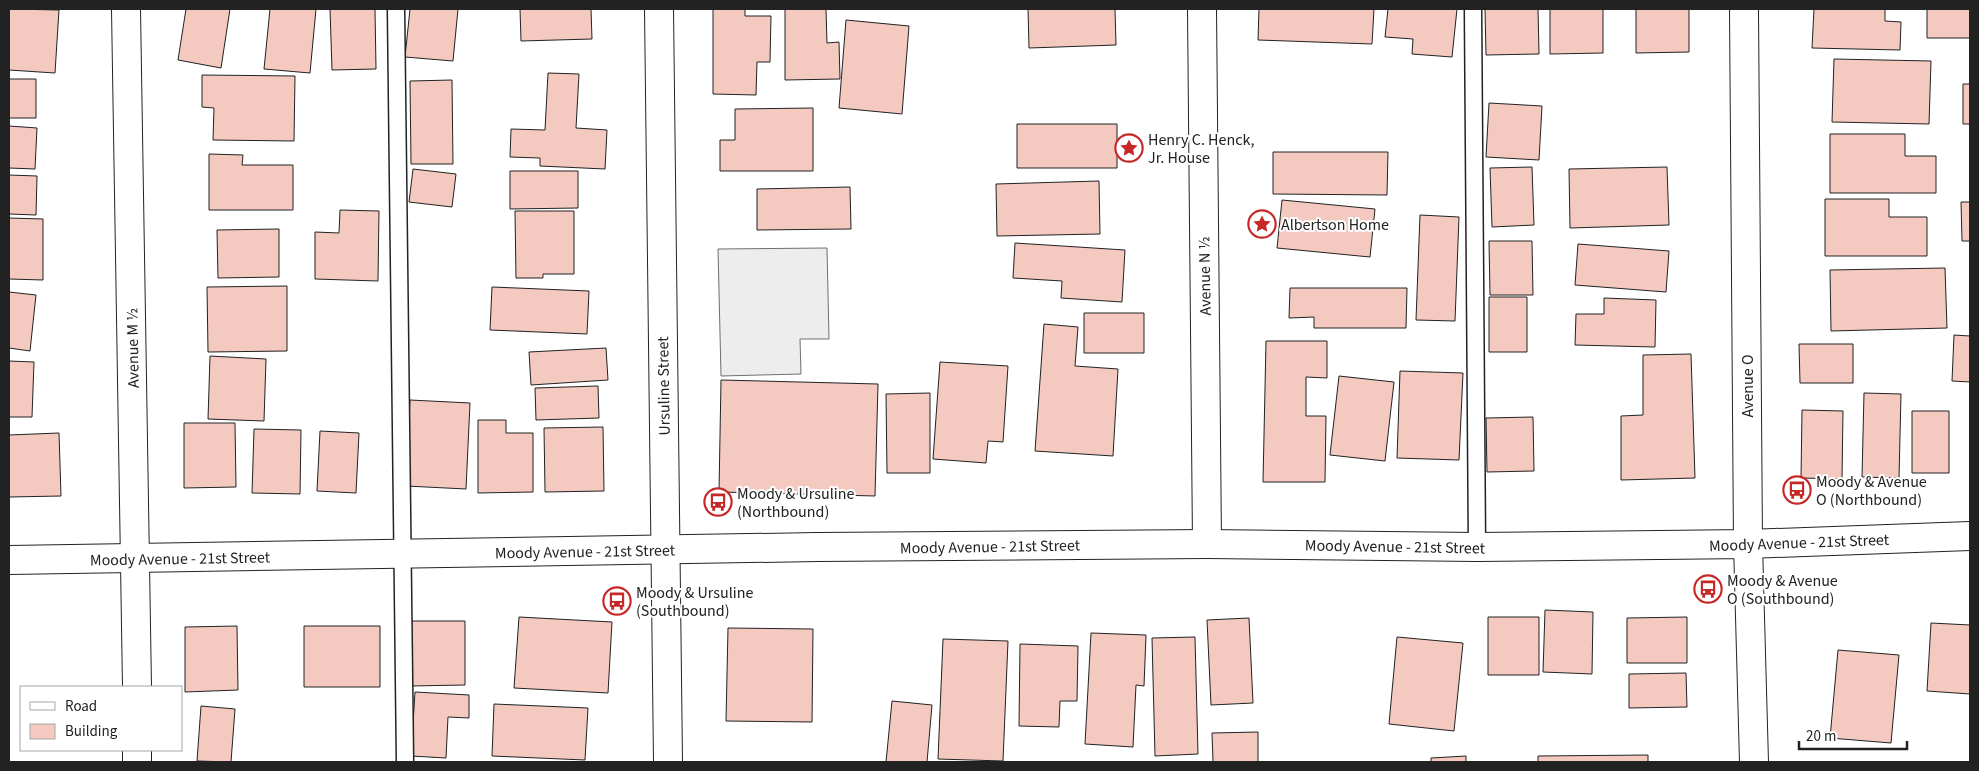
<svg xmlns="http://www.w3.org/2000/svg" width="1979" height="771" font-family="'Source Sans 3',sans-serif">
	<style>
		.parking { fill: #ededed; stroke: #6f6f6f }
		.building { fill: #f3c9c0; stroke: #222 }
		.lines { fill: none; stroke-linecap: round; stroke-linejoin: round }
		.lane-casing { stroke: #222; stroke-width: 19 }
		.street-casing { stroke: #222; stroke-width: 30 }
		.secondary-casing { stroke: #222; stroke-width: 30 }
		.lane { stroke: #fff; stroke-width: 16 }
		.street { stroke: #fff; stroke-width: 28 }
		.secondary { stroke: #fff; stroke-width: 28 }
		.labels { text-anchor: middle; stroke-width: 4; stroke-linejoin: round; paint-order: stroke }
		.poi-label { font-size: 16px; fill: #222; stroke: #fff; text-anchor: start }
		.street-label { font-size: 16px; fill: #222; stroke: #fff }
	</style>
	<rect width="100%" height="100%" fill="#fff"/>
	<path class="parking" d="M827,248L829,339H800L801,374L721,376L718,249Z"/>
	<path class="building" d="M9,9L59,10L55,73L9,70Z
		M186,9H230L221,68L178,60Z
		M270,9H316L310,73L264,69Z
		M330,9H375L376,69L332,70Z
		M410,9H458L453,61L405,57Z
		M520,9H591L592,39L521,41Z
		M713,9H745V16H771L770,62H757L756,95L713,94Z
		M785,9H826L827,43L839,42L840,79L785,80Z
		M1028,9H1115L1116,45L1029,48Z
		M1259,9H1374L1372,44L1258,40Z
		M1388,9H1457L1452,57L1412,54L1413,39L1385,37Z
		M1485,9H1538L1539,54L1486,55Z
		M1550,9H1603V53L1550,54Z
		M1636,9H1689V52L1636,53Z
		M1814,9H1885V21L1901,22L1900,50L1812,48Z
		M1927,9H1970V38H1927Z
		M846,20L909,26L902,114L839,108Z
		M1834,59L1931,61L1929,124L1832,122Z
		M548,73L579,74L576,128L607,130L605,169L540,166V158L510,157L511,129L545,130Z
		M202,75L295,76L294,141L213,140L214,108L202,107Z
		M9,79H36V118H9Z
		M452,80L453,164H411L410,81Z
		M1963,84H1970V124H1963Z
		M1489,103L1542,106L1539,160L1486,157Z
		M813,108V171H720V140H735V109Z
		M1017,124H1117V168H1017Z
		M9,126L37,128L35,169L9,168Z
		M1830,134H1905V156H1936V193H1830Z
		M1273,152H1388L1387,195L1273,194Z
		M209,154L243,155L242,165H293V210H209Z
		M1532,167L1534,225L1492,227L1490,168Z
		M1667,167L1669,225L1570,228L1569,169Z
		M413,169L456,174L452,207L409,202Z
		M510,171H578V208L510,209Z
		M9,175L37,176L36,215L9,214Z
		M1099,181L1100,234L997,236L996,184Z
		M850,187L851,229L757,230V189Z
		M1825,199H1889V217H1927V256H1825Z
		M1282,200L1375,209L1370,257L1277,248Z
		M1961,202H1970V241H1962Z
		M340,210L379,211L378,281L315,279V232L339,233Z
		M515,211H574V274H543V278H516Z
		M1420,215L1459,217L1455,321L1416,320Z
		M9,218L43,219V280L9,279Z
		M279,229V277L218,278L217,230Z
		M1489,241H1532L1533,295H1490Z
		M1015,243L1125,250L1122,302L1061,298L1062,281L1013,278Z
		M1578,244L1669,251L1666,292L1575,285Z
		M1945,268L1947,328L1831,331L1830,270Z
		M287,286V351L208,352L207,287Z
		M492,287L589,291L587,334L490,330Z
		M1290,288H1407L1406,328H1314V317L1289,318Z
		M9,292L36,295L30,351L9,348Z
		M1489,297H1527V352H1489Z
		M1604,298L1656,300L1655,347L1575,345L1576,314H1604Z
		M1084,313H1144V353H1084Z
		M1044,324L1078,327L1075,366L1118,369L1113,456L1035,451Z
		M1954,335L1970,336V382L1952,381Z
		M1266,341H1327V378L1306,377V416H1326L1325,482H1263Z
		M1799,344H1853V383H1800Z
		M606,348L608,380L531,385L529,352Z
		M1691,354L1695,478L1621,480V416L1643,415V355Z
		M210,356L266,359L264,421L208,419Z
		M9,361L34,362L32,417H9Z
		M940,362L1008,366L1003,442L988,441L986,463L933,459Z
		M1400,371L1463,373L1459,460L1397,458Z
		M1339,376L1394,382L1385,461L1330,455Z
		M721,380L878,384L875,496L719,492Z
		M598,386L599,418L536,420L535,388Z
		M930,393V473H887L886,394Z
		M1864,393L1901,394L1899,478L1862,477Z
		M410,400L470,403L466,489L406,486Z
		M1802,410L1843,411L1842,479L1801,478Z
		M1912,411H1949V473H1912Z
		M1533,417L1534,471L1487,472L1486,418Z
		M478,420H506V433H533V492L478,493Z
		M184,423H235L236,487L184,488Z
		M603,427L604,491L545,492L544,428Z
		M254,429L301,430L300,494L252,493Z
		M320,431L359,433L356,493L317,491Z
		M59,433L61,496L9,497V435Z
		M1545,610L1593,612L1592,674L1543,672Z
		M519,617L612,622L608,693L514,688Z
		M1488,617H1539V675H1488Z
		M1687,617V663H1627V618Z
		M1249,618L1253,703L1211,705L1207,620Z
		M411,621H465V685L410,686Z
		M1931,623L1970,625V694L1927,691Z
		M237,626L238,690L185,692V627Z
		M304,626H380V687H304Z
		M728,628L813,629L812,722L726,721Z
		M1091,633L1146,635L1144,686L1136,685L1133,747L1085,744Z
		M1195,637L1198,754L1155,756L1152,638Z
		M1397,637L1463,643L1454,731L1389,724Z
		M943,639L1008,641L1003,761L938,759Z
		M1020,644L1078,646L1077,701H1060L1059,727L1019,726Z
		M1838,650L1899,655L1891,743L1830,738Z
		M1686,673L1687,707L1629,708V674Z
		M415,692L469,695V718L448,717L446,758L411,756Z
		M892,701L932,705L927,762H886Z
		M494,704L588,708L585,760L492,756Z
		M201,706L235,709L231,762L197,761Z
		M1258,732V762H1213L1212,733Z
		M1648,755V762H1538V756Z
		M1466,756V762H1431V758Z"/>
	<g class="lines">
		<g class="lane-casing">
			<path id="lane" d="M396,9L405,762
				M1473,9L1477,547"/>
		</g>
		<g class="street-casing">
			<path id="street" d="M126,9L137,687
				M659,9L668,762
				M1202,9L1207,544
				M137,750V762"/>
		</g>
		<g class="secondary-casing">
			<path id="secondary" d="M1744,9L1748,544L1754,762
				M9,560L817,547L1207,544L1477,547L1748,544L1970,536"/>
		</g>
		<use href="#lane" class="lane"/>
		<use href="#street" class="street"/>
		<use href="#secondary" class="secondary"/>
	</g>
	<defs>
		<g id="sight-ring" transform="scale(1.4375)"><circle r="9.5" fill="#fff" stroke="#c62828" stroke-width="1.5"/><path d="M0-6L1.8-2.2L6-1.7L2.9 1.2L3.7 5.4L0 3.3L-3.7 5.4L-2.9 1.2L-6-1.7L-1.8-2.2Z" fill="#c62828"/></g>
		<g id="bus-ring" transform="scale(1.4375)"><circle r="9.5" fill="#fff" stroke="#c62828" stroke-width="1.5"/><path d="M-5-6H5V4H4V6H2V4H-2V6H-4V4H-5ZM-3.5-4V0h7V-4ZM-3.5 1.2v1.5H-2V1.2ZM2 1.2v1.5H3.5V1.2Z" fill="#c62828"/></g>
	</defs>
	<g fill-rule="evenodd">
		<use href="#sight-ring" x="1129" y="148"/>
		<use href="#sight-ring" x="1262" y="224"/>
		<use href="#bus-ring" x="1797" y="490"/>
		<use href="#bus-ring" x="718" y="502"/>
		<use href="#bus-ring" x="1708" y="589"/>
		<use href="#bus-ring" x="617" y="601"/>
	</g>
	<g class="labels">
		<g class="poi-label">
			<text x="1148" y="145">Henry C. Henck,<tspan x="1148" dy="18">Jr. House</tspan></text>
			<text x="1281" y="230">Albertson Home</text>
			<text x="1816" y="487">Moody &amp; Avenue<tspan x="1816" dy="18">O (Northbound)</tspan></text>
			<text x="737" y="499">Moody &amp; Ursuline<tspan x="737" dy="18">(Northbound)</tspan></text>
			<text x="1727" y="586">Moody &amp; Avenue<tspan x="1727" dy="18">O (Southbound)</tspan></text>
			<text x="636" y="598">Moody &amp; Ursuline<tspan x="636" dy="18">(Southbound)</tspan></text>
		</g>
		<g class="street-label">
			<text transform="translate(1204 276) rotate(-91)" y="6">Avenue N ½</text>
			<text transform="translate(132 348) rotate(-91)" y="6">Avenue M ½</text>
			<text transform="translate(663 386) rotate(-91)" y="6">Ursuline Street</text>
			<text transform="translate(1747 386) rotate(-90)" y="6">Avenue O</text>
			<text transform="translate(1799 542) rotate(-2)" y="6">Moody Avenue - 21st Street</text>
			<text transform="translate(990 546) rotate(-1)" y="6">Moody Avenue - 21st Street</text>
			<text transform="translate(1395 546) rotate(1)" y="6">Moody Avenue - 21st Street</text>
			<text transform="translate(585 551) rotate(-1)" y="6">Moody Avenue - 21st Street</text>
			<text transform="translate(180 558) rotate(-1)" y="6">Moody Avenue - 21st Street</text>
		</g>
	</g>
	<rect width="1979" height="771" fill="none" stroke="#222222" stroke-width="20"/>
	<rect x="20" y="686" width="162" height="65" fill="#ffffff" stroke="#a7a7a7"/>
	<rect x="30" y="702" width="25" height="8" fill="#ffffff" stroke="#a7a7a7"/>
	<text x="65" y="711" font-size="15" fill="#222222">Road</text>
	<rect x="30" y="724" width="25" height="15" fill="#f3c9c0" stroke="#a7a7a7"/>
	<text x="65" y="736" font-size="15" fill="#222222">Building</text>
	<path d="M1799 741v8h108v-8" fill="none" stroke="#222222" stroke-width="2.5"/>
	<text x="1806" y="741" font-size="15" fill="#222222" stroke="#ffffff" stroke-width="4" paint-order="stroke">20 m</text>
</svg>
